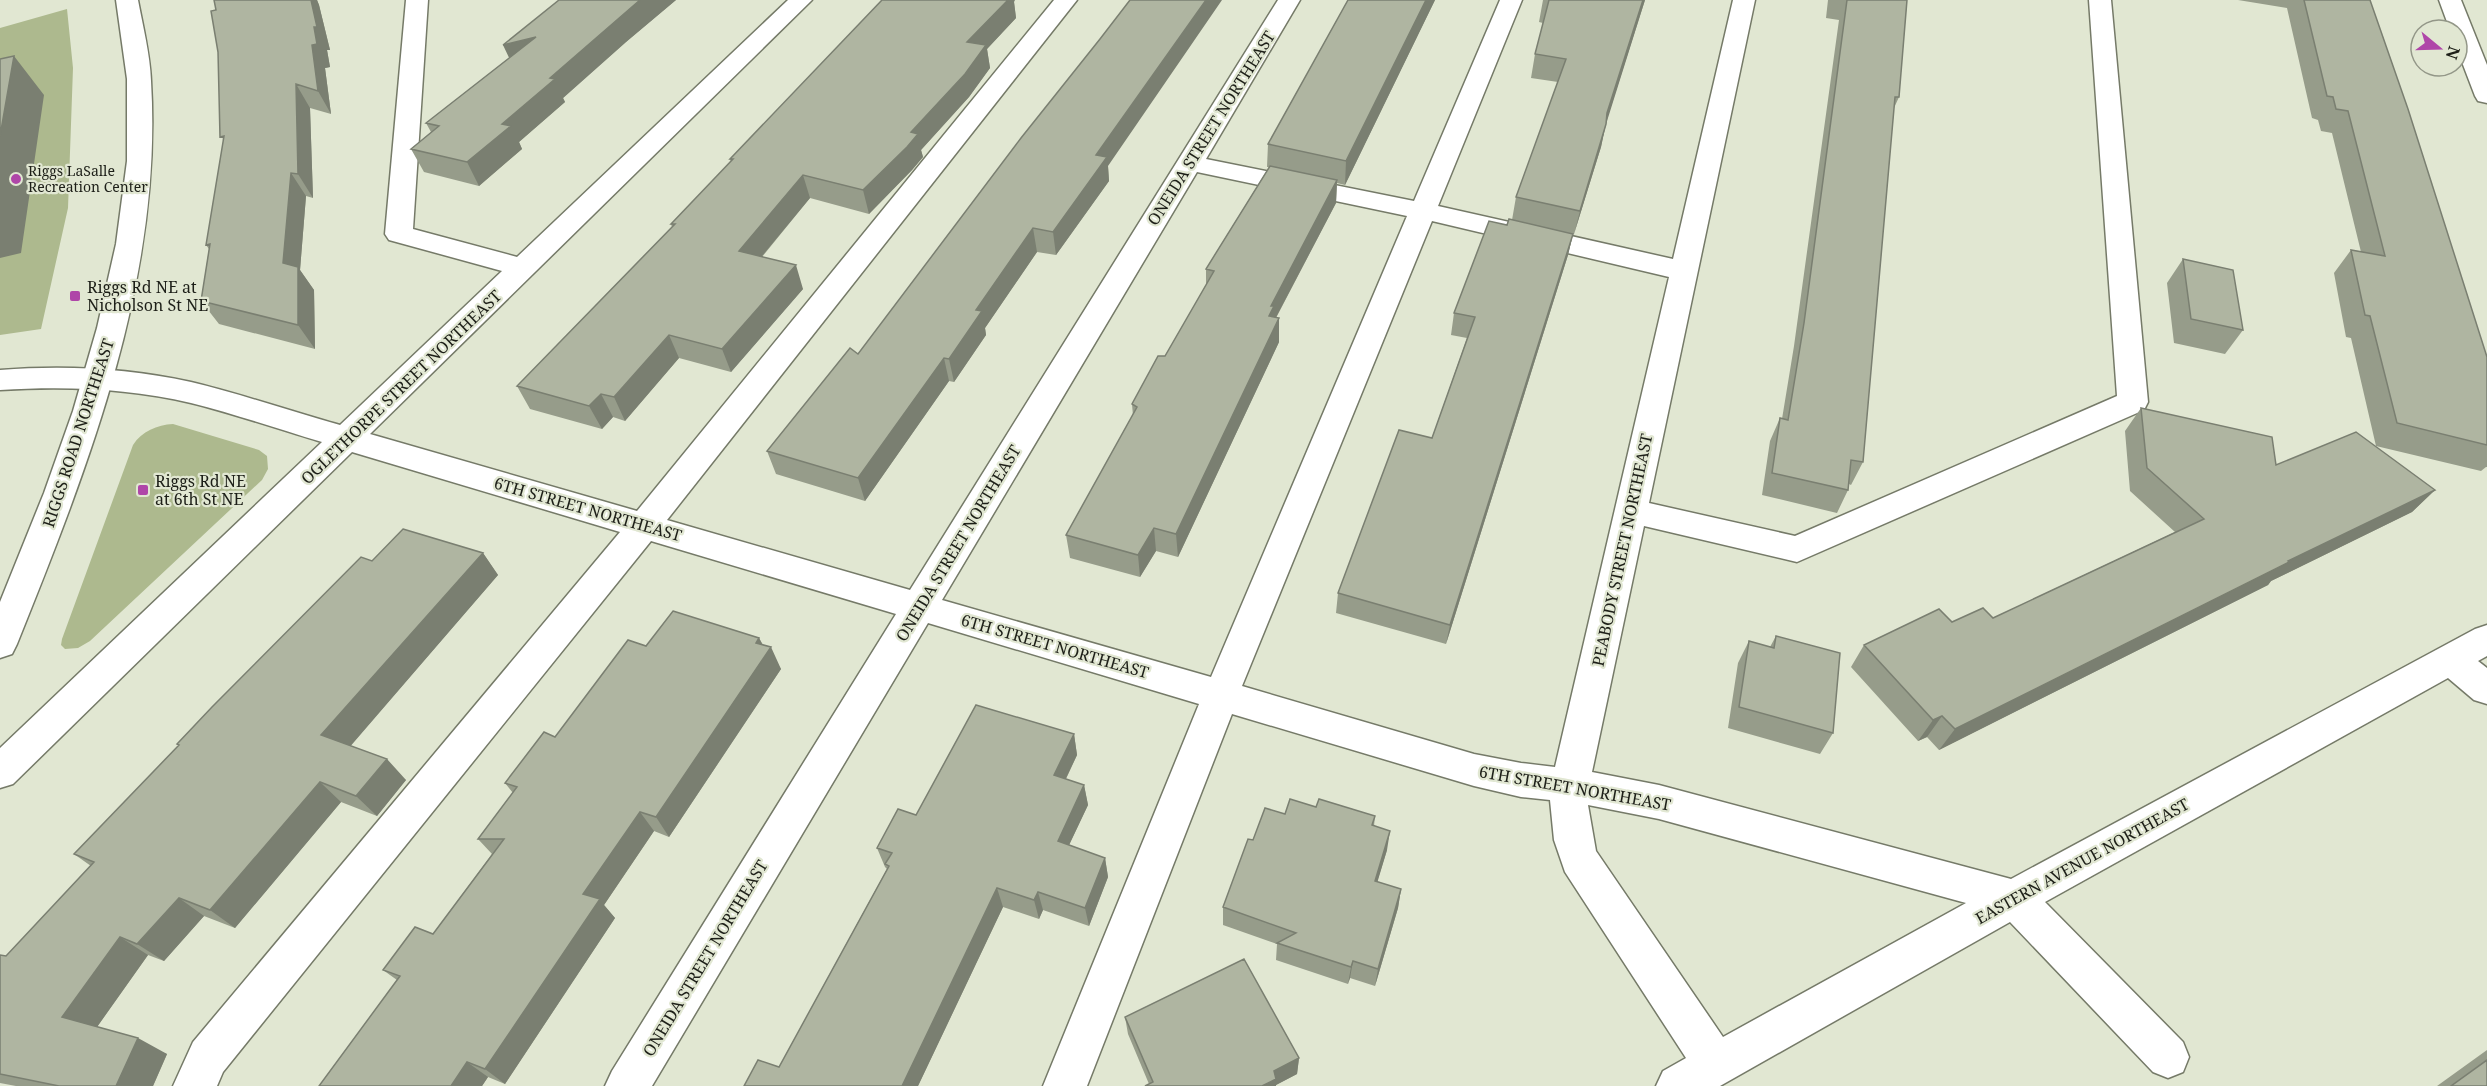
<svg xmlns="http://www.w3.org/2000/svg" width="2487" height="1086" font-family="'Noto Serif',serif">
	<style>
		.green { fill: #adb98e }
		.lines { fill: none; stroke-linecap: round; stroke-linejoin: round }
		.minor-casing { stroke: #757a68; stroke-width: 3 }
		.major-casing { stroke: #757a68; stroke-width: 3 }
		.minor { fill: #fff; fill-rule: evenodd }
		.major { fill: #fff; fill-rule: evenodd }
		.wall { fill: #969c8a }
		.shaded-wall { fill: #7a7f71 }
		.building { fill: #afb5a1; stroke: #7a7f71; stroke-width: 1.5 }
		.poi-dot { fill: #af46a8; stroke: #e1e7d2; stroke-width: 2 }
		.labels { text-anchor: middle; stroke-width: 4.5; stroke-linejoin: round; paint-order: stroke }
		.far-poi-label { font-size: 14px; fill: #1d1f18; stroke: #e1e7d2; text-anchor: start }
		.street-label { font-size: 16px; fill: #1d1f18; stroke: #e1e7d2 }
		.poi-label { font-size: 16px; fill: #1d1f18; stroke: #e1e7d2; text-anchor: start }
	</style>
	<rect width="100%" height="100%" fill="#e1e7d2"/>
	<path class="green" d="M67,9L73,68L68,208L41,329L0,335V28Z
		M173,424L259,450L267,456L268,469L262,480L90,641L78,648L65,649L61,645L62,639L133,445C142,431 157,425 173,424Z"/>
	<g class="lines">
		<g class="minor-casing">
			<path id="minor" d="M406,0H428L413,229L517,257L788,0H812L370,434L637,511L1054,0H1077L667,520L910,590L1278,0H1300L1206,159L1414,201L1500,0H1522L1438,206L1673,259L1733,0H1755L1649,503L1795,536L2117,396L2089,0H2111L2148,402L2144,410L1797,562L1644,526L1592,772L1659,785L2011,879L2475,629L2487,625V656L2478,661L2487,668V704L2474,700L2448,678L2045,902L2183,1042L2189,1057L2183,1072L2168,1078L2153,1072L2010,922L1720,1086H1656L1663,1071L1686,1058L1565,872L1554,840L1550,800L1521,797L1474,786L1232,714L1087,1086H1043L1199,704L928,623L652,1086H605L612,1071L896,614L651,541L223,1072L217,1086H173L193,1042L620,532L352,452L13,784L0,788V748L322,442C278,429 235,414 191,403C128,388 64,386 0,390V370C64,365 128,368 191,382C241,394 290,411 340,425L502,271L389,240L385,234ZM1197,172L1407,216L1211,677L942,600ZM1432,221L1669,277L1555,767L1521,763L1474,754L1242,686ZM1588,805L1659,819L1966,903L1723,1037L1596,851Z
				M2439,0H2461L2487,65V103L2478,101L2475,96L2457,49V30H2450Z"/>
		</g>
		<g class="major-casing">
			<path id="major" d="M116,0H138C143,27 150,54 151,81C163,277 89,465 17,644L12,654L0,658V602L44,493L73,411L97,328L116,244L127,161V79Z"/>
		</g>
		<use href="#minor" class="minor"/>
		<use href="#major" class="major"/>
	</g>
	<path class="wall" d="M214,0H317L319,5L330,50H327L330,67L325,68L331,114L310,108L313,198L306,196L300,270L314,290L315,349L219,324L201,301L209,249L206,245L223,142L216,10Z
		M559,0H676L626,42L563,98L565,102L519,142L522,149L479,186L424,172L411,149L431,132L426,123L509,58Z
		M1348,0H1435L1345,185L1337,183L1336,203L1276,318H1279V342L1178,557L1156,551L1140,577L1070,558L1066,535L1133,416L1132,404L1165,356L1206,286V269L1269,167H1267L1268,144Z
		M1543,0H1645L1606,122L1601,147L1574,234H1573L1568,255L1446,644L1336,613L1338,593L1432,438L1467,338L1451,335L1454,313L1507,225L1512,220L1516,197L1558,82L1531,78L1535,54L1543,23L1539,22Z
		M1828,0H1907L1899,97L1894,108L1863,462L1851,485L1849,484L1848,490L1837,513L1762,495L1770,441L1780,418L1782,419L1794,346L1839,20L1826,18Z
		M2238,0H2370L2487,357V467H2486L2481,471L2376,446L2351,338L2346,337L2334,273L2351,250L2361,252L2332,133L2321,131L2318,120L2312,118L2287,8Z
		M1014,2L1016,18L987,49L990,68L969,97L921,150L923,157L912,170L869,214L810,198L762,257L803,289L731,372L679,358L625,421L613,417L602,429L530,409L517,386L672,227L671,224L731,162L730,159Z
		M1108,166L1109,181L1056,255L1037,252L985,328L986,335L954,382L949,381L865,501L776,474L767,451L858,354Z
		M2183,259L2243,330L2225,354L2174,343L2167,283Z
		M2141,408L2276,465L2435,490L2412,512L2271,581L2268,585L1939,750L1927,737L1918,741L1851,667L1864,645L1993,618L2175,532L2130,491L2125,431Z
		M483,553L498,575L350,746L406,780L377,816L341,802L235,928L204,916L164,961L148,955L97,1027L167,1054L153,1086H16L0,1083V955L6,956L91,866L74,854L179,746L177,744L372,561Z
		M1776,636L1833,733L1820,754L1728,728L1738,663L1749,641L1770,647Z
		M759,638L763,645L781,669L669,837L654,831L604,905L615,918L505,1084L488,1077L482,1086H319L397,980L383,970L433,934L492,854L478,839L513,793L505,783L555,737L646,646Z
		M1074,734L1077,755L1066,779L1084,785L1088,805L1069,845L1105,858L1108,877L1089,926L1043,910L1039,919L1003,907L918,1086H744L779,1067L887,869L885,867L877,848L916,815Z
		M1316,807L1375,816L1374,826L1387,850L1377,882L1401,889L1398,908L1375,986L1350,978L1348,984L1276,960L1277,944L1223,925V907L1285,814Z
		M1125,1017L1299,1058L1297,1074L1276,1085L1149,1084L1128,1034Z
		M2487,1050V1086H2437Z"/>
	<path class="shaded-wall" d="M311,0H317L319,5L330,50H327L330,67L325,68L331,114L318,91L312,45L314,27Z
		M640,0H676L626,42L563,98L565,102L519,142L522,149L479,186L467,162L502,124L550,78L618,19Z
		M1000,0H1015L1014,2L1016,18L987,49L990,68L969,97L921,150L923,157L912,170L869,214L863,190L911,132L967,42Z
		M1206,0H1222L1108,166L1109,181L1056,255L1053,232L1096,155Z
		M1426,0H1435L1345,185L1346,161Z
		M1643,0H1645L1602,137L1607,113Z
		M536,37L514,68L503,45Z
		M14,56L44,95L21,253L0,258V136Z
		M296,84L310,108L313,198L298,174Z
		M1606,124L1601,147L1574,234L1580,211Z
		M291,173L306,196L300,270L314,290L315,349L298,325L283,263Z
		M803,175L810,198L747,274L739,251Z
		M1337,180L1336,203L1273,323L1269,316L1271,306Z
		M1033,228L1037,252L985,328L986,335L954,382L949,359L976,310Z
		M1573,234L1568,255L1446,644L1450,625Z
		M796,265L803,289L731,372L722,349Z
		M1279,318V342L1178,557L1176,534Z
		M669,335L679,358L625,421L614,397Z
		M944,358L949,381L865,501L858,478Z
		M601,394L613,417L602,429L589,406Z
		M2435,490L2412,512L2271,581L2268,585L1939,750L1955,729L2288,561Z
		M1154,528L1156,551L1140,577L1138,555Z
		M483,553L498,575L342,756L321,735Z
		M759,638L767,653L771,647L781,669L669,837L656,817Z
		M1942,716L1927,737L1918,741L1933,720Z
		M1074,734L1077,755L1058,795L1054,775Z
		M387,759L406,780L377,816L356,796Z
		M320,782L341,802L235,928L210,910Z
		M1084,785L1088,805L1062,860L1058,841Z
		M640,812L654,831L604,905L615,918L505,1084L485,1069L583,894Z
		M1390,831L1387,850L1372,900L1375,881Z
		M1105,858L1108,877L1089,926L1085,908Z
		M997,888L1003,907L918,1086H902Z
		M1401,889L1398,908L1375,986L1378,969Z
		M1038,892L1043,910L1039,919L1034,900Z
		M179,898L204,916L164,961L137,944Z
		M120,937L148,955L92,1034L62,1017Z
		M1353,961L1350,978L1348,984L1351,967Z
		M138,1038L167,1054L153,1086H116Z
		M1299,1058L1297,1074L1276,1085V1086H1262L1274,1071Z
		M467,1062L488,1077L482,1086H451Z"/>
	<path class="building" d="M214,0H311L317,27H314L317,44L312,45L318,91L296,84L298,174L291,173L283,263L298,267V325L201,301L210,244L206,245L224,136L220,137L218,52L211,11L216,10Z
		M559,0H640L618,19L550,78L555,79L502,124L511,126L467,162L411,149L439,126L426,123L536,37L503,45Z
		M882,0H1008L967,42L986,45L965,74L911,132L918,134L907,147L863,190L803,175L739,251L796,265L722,349L669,335L614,397L601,394L589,406L517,386L675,224H671L733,159H730Z
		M1130,0H1206L1096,155L1107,157L1053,232L1033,228L976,310L982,311L949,359L944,358L858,478L767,451L850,348L858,354L1021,138L1100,39Z
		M1348,0H1426L1346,161L1268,144Z
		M1548,0H1643L1607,113L1606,124L1580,211L1516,197L1566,59L1535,54L1549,0Z
		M1847,0H1907L1899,97H1895L1863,462L1851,460L1848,490L1772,473L1780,418L1788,420L1804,323Z
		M2304,0H2370L2408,109L2487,357V445L2397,423L2370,316L2365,315L2351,250L2385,256L2348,111L2336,109L2333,97L2327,96Z
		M14,56L0,136V59Z
		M1270,166L1337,180L1271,306H1274L1269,316L1279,318L1176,534L1154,528L1138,555L1066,535L1137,407L1132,404L1158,356H1165L1214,271L1206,269Z
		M1509,219L1573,234L1450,625L1338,593L1399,430L1432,438L1475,317L1454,313L1489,221L1507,225Z
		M2183,259L2233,270L2243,330L2191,319Z
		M2141,408L2272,437L2276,465L2356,432L2435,490L2288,561L2289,562L1955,729L1942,716L1933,720L1864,645L1939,609L1952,622L1983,608L1993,618L2204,519L2147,468Z
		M403,529L483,553L321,735L387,759L356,796L320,782L210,910L179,898L137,944L120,937L62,1017L138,1038L116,1086H59L0,1074V955L6,956L94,862L74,854L179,745L177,744L212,707L361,557L372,561Z
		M673,611L759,638L756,643L771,647L656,817L640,812L583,894L600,899L485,1069L467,1062L451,1086H319L400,976L383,970L415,927L433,934L504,839H478L517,787L505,783L544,732L555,737L628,640L646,646Z
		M1776,636L1840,653L1833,733L1739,707L1749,641L1774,648Z
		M976,705L1074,734L1054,775L1084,785L1058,841L1105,858L1085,908L1038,892L1034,900L997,888L902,1086H744L758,1060L779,1067L889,866L885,864L892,853L877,848L898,809L916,815Z
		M1290,799L1316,807L1319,799L1375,816L1372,825L1390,831L1375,881L1401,889L1378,969L1353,961L1351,967L1277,943L1296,933L1223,907L1248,839L1253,840L1265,808L1285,814Z
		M1244,959L1299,1058L1274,1071L1276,1079L1262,1086H1145L1153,1082L1125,1017Z
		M2487,1060V1086H2451Z"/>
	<g class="poi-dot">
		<circle cx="16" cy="179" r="6"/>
		<rect x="69" y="290" width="12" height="12" rx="3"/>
		<rect x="137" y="484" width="12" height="12" rx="3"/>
	</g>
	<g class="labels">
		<g class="far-poi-label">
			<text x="28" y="176">Riggs LaSalle<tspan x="28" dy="16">Recreation Center</tspan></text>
		</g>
		<g class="street-label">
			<text transform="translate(1211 128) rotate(-58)" y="6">ONEIDA STREET NORTHEAST</text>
			<text transform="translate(401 387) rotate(-44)" y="6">OGLETHORPE STREET NORTHEAST</text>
			<text transform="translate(78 433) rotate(-72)" y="6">RIGGS ROAD NORTHEAST</text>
			<text transform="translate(588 509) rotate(16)" y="6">6TH STREET NORTHEAST</text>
			<text transform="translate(958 543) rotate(-59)" y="6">ONEIDA STREET NORTHEAST</text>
			<text transform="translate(1622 550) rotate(-78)" y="6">PEABODY STREET NORTHEAST</text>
			<text transform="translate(1055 646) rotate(16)" y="6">6TH STREET NORTHEAST</text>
			<text transform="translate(1575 788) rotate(10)" y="6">6TH STREET NORTHEAST</text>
			<text transform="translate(2082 861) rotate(-29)" y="6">EASTERN AVENUE NORTHEAST</text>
			<text transform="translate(705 958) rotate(-59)" y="6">ONEIDA STREET NORTHEAST</text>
		</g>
		<g class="poi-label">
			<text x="87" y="293">Riggs Rd NE at<tspan x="87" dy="18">Nicholson St NE</tspan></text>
			<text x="155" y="487">Riggs Rd NE<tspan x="155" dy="18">at 6th St NE</tspan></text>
		</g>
	</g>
	<g transform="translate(2439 48) rotate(109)"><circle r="28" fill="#e1e7d2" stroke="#939788" stroke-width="1.5"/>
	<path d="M0-4.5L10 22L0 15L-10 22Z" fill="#af46a8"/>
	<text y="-9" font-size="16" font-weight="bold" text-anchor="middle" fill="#1d1f18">N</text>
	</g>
</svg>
